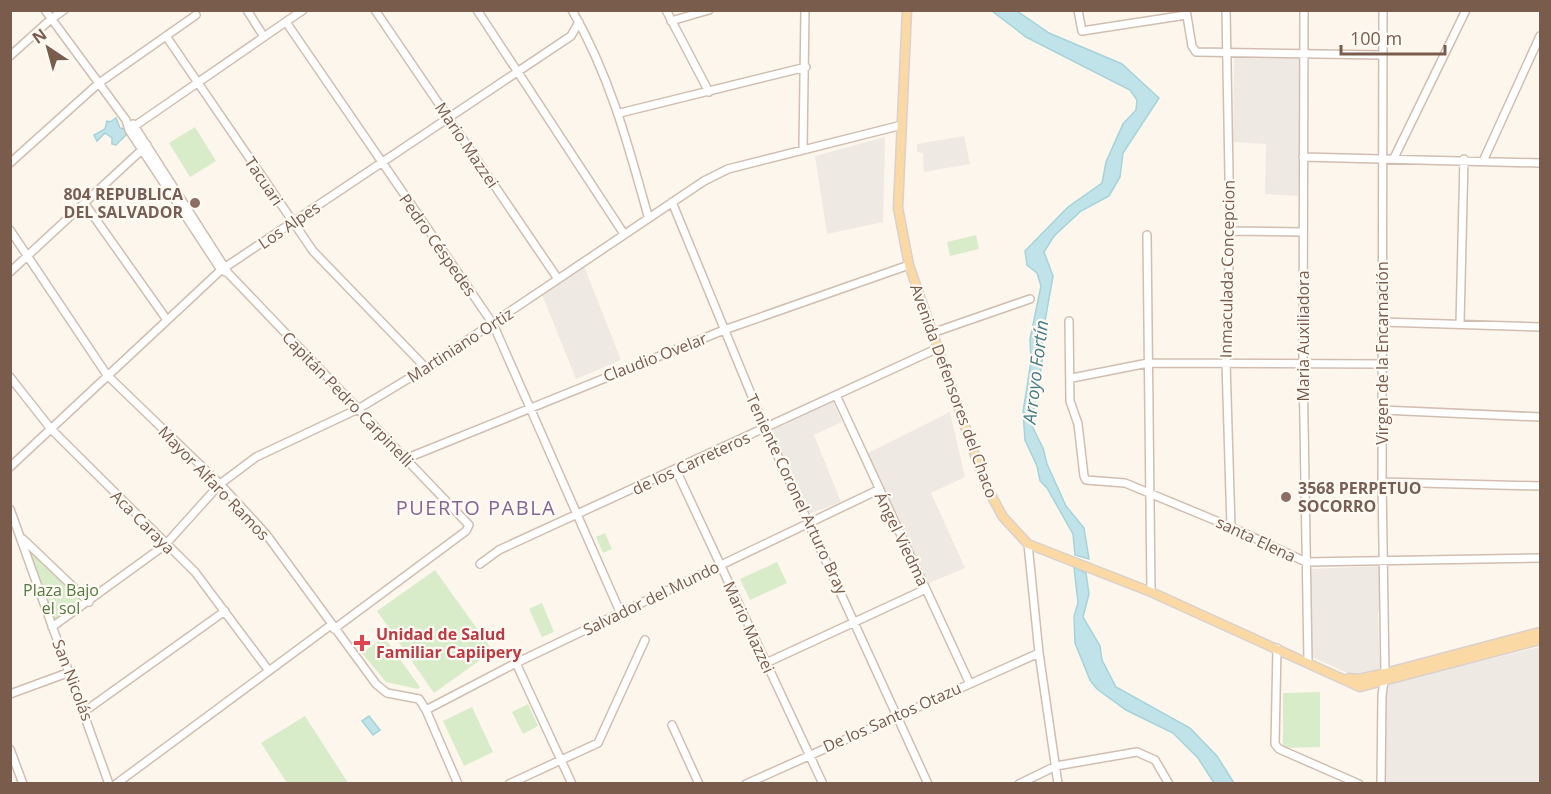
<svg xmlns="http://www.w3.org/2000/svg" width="1551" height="794" font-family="'Open Sans',sans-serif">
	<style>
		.industrial { fill: #efe9e4 }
		.green { fill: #d8ecc9 }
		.water { fill: #bfe3e8; stroke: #a5d3da; stroke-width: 1.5 }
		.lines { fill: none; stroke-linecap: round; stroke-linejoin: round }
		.minor-casing { stroke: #d1beb0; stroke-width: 10 }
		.major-casing { stroke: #dad1cd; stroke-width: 11 }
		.minor { stroke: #fff; stroke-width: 7 }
		.major { stroke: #fbd9a5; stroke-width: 8 }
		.education-dot { fill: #8d6e63; stroke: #fffaf3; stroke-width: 2 }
		.health-dot { fill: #e0444e; stroke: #fffaf3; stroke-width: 2 }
		.labels { text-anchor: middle; stroke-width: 4.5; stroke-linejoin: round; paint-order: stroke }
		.street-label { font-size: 16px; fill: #7a5c4d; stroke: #fffaf3 }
		.education-label { font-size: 16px; font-weight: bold; fill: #785e54; stroke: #fffaf3; text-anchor: end }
		.park-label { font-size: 16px; fill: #537a41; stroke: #fffaf3 }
		.health-label { font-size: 16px; font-weight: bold; fill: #be3a42; stroke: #fffaf3; text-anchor: start }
		.water-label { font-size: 18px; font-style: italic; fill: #437c86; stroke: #fffaf3 }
		.quarter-label { font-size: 20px; letter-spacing: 1.5px; fill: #846695; stroke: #fffaf3 }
	</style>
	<rect width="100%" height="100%" fill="#fdf6ec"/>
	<path class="industrial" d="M1247,55L1300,58L1301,161L1298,196L1265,194L1266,144L1233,142L1234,57Z
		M964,136L970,164L924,172L923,153L917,152V144Z
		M885,137L883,222L827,234L815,156Z
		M584,266L621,360L576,379L541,292Z
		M832,399L842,422L814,435L841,502L809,514L771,429Z
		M950,412L965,477L931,493L965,568L929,583L868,453Z
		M1378,566L1380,568L1383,612H1378L1380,666L1378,671L1352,675L1312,657L1309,569Z
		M1540,647V783L1384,784L1386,684Z"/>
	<path class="green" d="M195,127L216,161L190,177L169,143Z
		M976,235L979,249L950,256L947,242Z
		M605,533L612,549L603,553L596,537Z
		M23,541L88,601L53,625Z
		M777,562L787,583L750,600L740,579Z
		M435,570L493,651L434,693L377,611Z
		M542,603L554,632L542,637L529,609Z
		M384,637L420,687L418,689L386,682L362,653Z
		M1320,692V747L1283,748V693Z
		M528,704L538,726L523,734L512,712Z
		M472,707L493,752L464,766L443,721Z
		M305,716L348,783H287L261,743Z"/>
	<path class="water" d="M992,11H1017L1049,33L1122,64L1159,98L1123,153L1120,177L1109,196L1081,211L1054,236L1044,252L1053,276L1043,332L1042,364L1031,424L1043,448L1047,464L1066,506L1084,528L1089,559L1075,555L1073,534L1047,488L1040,481L1037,466L1025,440L1023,412L1031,361L1030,339L1041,286L1037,273L1027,265L1025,251L1068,207L1102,183L1106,162L1123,124L1136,110L1137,100L1130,90L1026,37Z
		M116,118L120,128L131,130L116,145L112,144V138L105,133L97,141L94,135L105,129L107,121L110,122Z
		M1074,567L1086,573L1089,594L1083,617L1100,646L1102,660L1116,687L1190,728L1217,756L1234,783H1214L1198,758L1173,733L1126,710L1097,689L1090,680L1075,643L1074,616L1078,603Z
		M369,716L380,730L373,735L362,721Z"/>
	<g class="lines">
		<g class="minor-casing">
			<path id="minor" d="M45,10L126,120L129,130L221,270L228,273L469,525L466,531L334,629
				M247,10L264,37
				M375,10L558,279
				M477,10L624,234
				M572,10C610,76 628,144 648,216
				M666,10L709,92
				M1078,10L1082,31L1186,15
				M1186,10L1192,46L1196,52L1383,55
				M1226,10L1230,231L1226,363L1231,527
				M1304,10L1303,363L1308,661
				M671,21L709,10
				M286,22L493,324L621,614
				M166,36L313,251L426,368
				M10,56L51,19L64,10
				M620,113L806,67
				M133,124L227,271
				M129,130L303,10
				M803,148L805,10
				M1303,157L1540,163
				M1394,158L1466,10
				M1484,159L1540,36
				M10,163L99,83L196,15
				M672,202L765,428L928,784
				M85,204L167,320
				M10,230L107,375L220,484L266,534L376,684L387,693L419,699L426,710L458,784
				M1230,231L1303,232
				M1147,235L1151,592
				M10,272L147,145
				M1069,321L1070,401L1078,424L1084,476L1086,480L1125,483L1231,527L1306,562L1540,558
				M1382,322L1540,327
				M1460,324L1464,159
				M932,333L1030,299
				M10,377L51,429L195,572L269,671
				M1072,378L1148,363L1382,364
				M836,395L969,682
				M1382,410L1540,417
				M405,459L724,330L909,265
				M10,467L221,270L571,36L579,22
				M676,470L823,784
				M1382,482L1540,486
				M10,509L109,784
				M23,539L89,602
				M1028,544L1039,653L1058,784
				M480,564L499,550L936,349
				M52,627L165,545L220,484L256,457L358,409L426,368L704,181L728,169L902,125
				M1277,648L1275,744L1279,749L1359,784
				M516,663L572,784
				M766,663L926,589
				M10,694L70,672
				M426,710L516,663L878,490
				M85,711L225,611
				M672,725L699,784
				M10,749L23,784
				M116,784L331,625
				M509,784L598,743L645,640
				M746,784L1039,653
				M1019,784L1056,766L1137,752L1155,760L1169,784
				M1381,784L1382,696L1385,673L1382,482L1383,10"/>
		</g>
		<g class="major-casing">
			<path id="major" d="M907,10L898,208L909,265L985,484L1003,517L1028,544L1151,592L1360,687L1540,640
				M1349,678L1358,679L1385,673L1540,632"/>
		</g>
		<use href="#minor" class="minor"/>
		<use href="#major" class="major"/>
	</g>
	<g class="education-dot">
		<circle cx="195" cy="203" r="6"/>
		<circle cx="1286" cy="497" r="6"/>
	</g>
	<path class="health-dot" d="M359 634h6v6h6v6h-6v6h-6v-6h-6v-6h6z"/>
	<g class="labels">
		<g class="street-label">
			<text transform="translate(467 145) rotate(56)" y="6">Mario Mazzei</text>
			<text transform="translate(264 181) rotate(56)" y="6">Tacuari</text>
			<text transform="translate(289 225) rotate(-34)" y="6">Los Alpes</text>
			<text transform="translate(438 245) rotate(55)" y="6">Pedro Céspedes</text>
			<text transform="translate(1227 269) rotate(-89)" y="6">Inmaculada Concepcion</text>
			<text transform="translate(1303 336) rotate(-90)" y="6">Maria Auxiliadora</text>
			<text transform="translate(460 345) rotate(-33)" y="6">Martiniano Ortiz</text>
			<text transform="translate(1382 353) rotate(-90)" y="6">Virgen de la Encarnación</text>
			<text transform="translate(655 357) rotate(-21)" y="6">Claudio Ovelar</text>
			<text transform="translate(954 391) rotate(70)" y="6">Avenida Defensores del Chaco</text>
			<text transform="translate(348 399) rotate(46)" y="6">Capitán Pedro Carpinelli</text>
			<text transform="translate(691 463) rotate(-25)" y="6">de los Carreteros</text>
			<text transform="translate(214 483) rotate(46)" y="6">Mayor Alfaro Ramos</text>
			<text transform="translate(797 494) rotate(65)" y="6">Teniente Coronel Arturo Bray</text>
			<text transform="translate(143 522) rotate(45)" y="6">Aca Caraya</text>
			<text transform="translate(902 539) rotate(64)" y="6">Ángel Viedma</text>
			<text transform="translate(1256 539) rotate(25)" y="6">santa Elena</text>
			<text transform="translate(651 598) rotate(-26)" y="6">Salvador del Mundo</text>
			<text transform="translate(749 627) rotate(65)" y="6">Mario Mazzei</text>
			<text transform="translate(73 680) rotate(69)" y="6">San Nicolás</text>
			<text transform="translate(892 717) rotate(-24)" y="6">De los Santos Otazu</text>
		</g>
		<g class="education-label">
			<text x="183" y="200">804 REPUBLICA<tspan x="183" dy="18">DEL SALVADOR</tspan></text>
			<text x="1298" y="494" text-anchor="start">3568 PERPETUO<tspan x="1298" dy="18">SOCORRO</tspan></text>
		</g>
		<g class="park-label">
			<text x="61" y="596">Plaza Bajo<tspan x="61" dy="18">el sol</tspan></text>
		</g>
		<g class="health-label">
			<text x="376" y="640">Unidad de Salud<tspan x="376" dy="18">Familiar Capiipery</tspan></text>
		</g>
		<g class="water-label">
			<text transform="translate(1036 372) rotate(-83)" y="6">Arroyo Fortín</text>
		</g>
		<g class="quarter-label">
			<text x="476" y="515">PUERTO PABLA</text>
		</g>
	</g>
	<rect width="1551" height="794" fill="none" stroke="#7a5c4d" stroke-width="24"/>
	<g transform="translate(48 48) rotate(324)" stroke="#fffaf3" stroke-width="4.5" paint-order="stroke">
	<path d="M0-4.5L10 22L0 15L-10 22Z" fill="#7a5c4d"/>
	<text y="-9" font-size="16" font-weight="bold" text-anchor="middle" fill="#7a5c4d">N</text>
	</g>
	<path d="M1341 45v9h104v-9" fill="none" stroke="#7a5c4d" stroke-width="3"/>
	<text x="1350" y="45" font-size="18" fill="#7a5c4d" stroke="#fffaf3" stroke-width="4.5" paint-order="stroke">100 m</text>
</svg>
